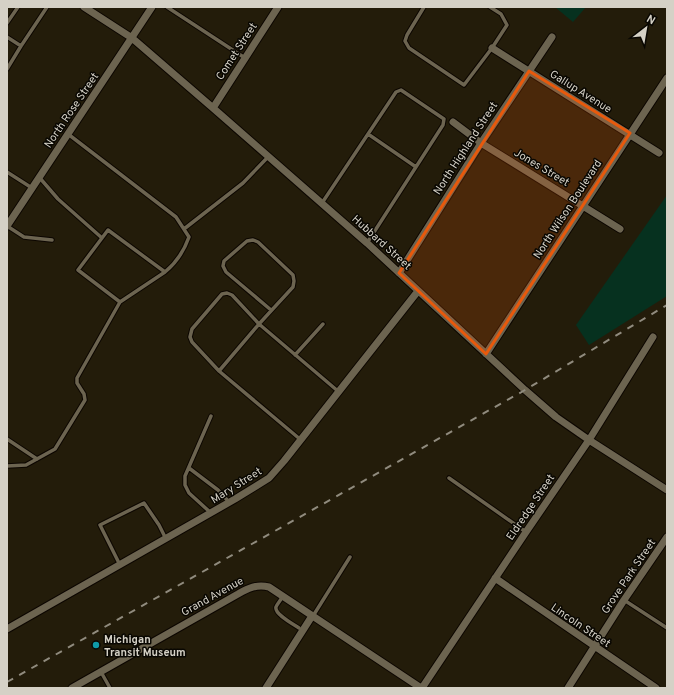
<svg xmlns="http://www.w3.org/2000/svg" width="674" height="695" font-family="Overpass,sans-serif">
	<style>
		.green { fill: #06311f }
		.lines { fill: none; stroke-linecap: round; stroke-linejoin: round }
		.service-casing { stroke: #0c0600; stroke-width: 5.5 }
		.minor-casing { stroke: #0c0600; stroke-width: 9 }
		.service { stroke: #6c6450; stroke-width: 3.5 }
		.minor { stroke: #6c6450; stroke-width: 7 }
		.rail { stroke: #908b7e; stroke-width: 2; stroke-dasharray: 7 7; stroke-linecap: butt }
		.marked { fill: #e8590c; fill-opacity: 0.2; stroke: #e8590c; stroke-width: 3; stroke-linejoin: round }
		.culture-dot { fill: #0f9aa8; stroke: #090702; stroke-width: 1.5 }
		.labels { text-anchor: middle; stroke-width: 3; stroke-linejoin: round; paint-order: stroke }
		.street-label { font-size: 11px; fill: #d5d1c6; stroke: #090702 }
		.poi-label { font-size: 11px; font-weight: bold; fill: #d5d1c6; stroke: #090702; text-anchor: start }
	</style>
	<rect width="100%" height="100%" fill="#231c0a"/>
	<path class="green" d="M555,7H586L573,22Z
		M667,195V296L589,345L576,325Z"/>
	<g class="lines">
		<g class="service-casing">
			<path id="service" d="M167,7L245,58
				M424,7L407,35L405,41L409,48L464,85L492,48L507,25L501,14L490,7
				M7,23L18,7
				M7,37L21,46L47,7
				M7,69L21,46
				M368,134L416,167
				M7,172L32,188
				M39,177L58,199L102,238L108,230L165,272C176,263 184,251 189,237L176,217L68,134
				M322,203L396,92L401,90L444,119L443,125L367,243
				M7,226L24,237L52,240
				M184,229L243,183L268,157
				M102,238L78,270L120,302L165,272
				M295,355L323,324
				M219,371L192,342L190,337L192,329L222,294L227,293L232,295L259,324L293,287L294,281L293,275L258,242L253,240L247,241L224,261L223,266L226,272L271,310
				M7,439L37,459
				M301,440L219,371L259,324L339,392
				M7,466L26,465L55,449L85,400L84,394L77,383V378L120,302
				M189,468L218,490L229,502
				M449,478L526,532
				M211,513L189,493L185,485V476L211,416
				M120,565L100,525L144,503L159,525L166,539
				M283,596C281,600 277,604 276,607C274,614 293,624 299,628
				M624,600L667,628
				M313,616L350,557
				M101,672L110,688"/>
		</g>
		<g class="minor-casing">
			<path id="minor" d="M84,7L132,38L213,108L367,243L525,390L556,417L589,440L667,490
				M492,48L659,153
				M213,108L278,7
				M453,122L481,143L620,229
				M7,226L152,7
				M399,273L481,143L552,37
				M486,354L667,78
				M495,578L656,688
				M7,629L235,499L269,478L284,461L418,291
				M72,688L238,594C248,588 257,584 269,587L421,688
				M266,688L312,616
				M422,688L526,532L589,440L653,337
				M568,688L624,600L667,537"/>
		</g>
		<use href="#service" class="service"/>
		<use href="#minor" class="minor"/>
		<path class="rail" d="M7,682L525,390L667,305"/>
	</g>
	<path class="marked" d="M529,71L630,133L486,354L399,273Z"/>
	<circle class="culture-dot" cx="96" cy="645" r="4"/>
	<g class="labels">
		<g class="street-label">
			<text transform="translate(236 51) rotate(-57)" y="4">Comet Street</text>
			<text transform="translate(581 91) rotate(32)" y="4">Gallup Avenue</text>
			<text transform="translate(71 110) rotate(-56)" y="4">North Rose Street</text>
			<text transform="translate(465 148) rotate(-57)" y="4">North Highland Street</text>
			<text transform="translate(542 167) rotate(31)" y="4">Jones Street</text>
			<text transform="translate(567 209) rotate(-57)" y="4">North Wilson Boulevard</text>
			<text transform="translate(382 242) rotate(42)" y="4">Hubbard Street</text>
			<text transform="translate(236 485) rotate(-32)" y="4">Mary Street</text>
			<text transform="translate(530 507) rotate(-56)" y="4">Eldredge Street</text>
			<text transform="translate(628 576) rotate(-56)" y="4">Grove Park Street</text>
			<text transform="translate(212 596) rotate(-29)" y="4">Grand Avenue</text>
			<text transform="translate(581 625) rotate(34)" y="4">Lincoln Street</text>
		</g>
		<g class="poi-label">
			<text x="104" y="643">Michigan<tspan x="104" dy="13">Transit Museum</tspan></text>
		</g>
	</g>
	<rect width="674" height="695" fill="none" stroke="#d5d1c6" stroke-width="16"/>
	<g transform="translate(646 28) rotate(31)" stroke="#090702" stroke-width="3" paint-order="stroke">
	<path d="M0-3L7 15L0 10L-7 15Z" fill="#d5d1c6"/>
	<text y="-6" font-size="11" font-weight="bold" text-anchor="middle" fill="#d5d1c6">N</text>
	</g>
</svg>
